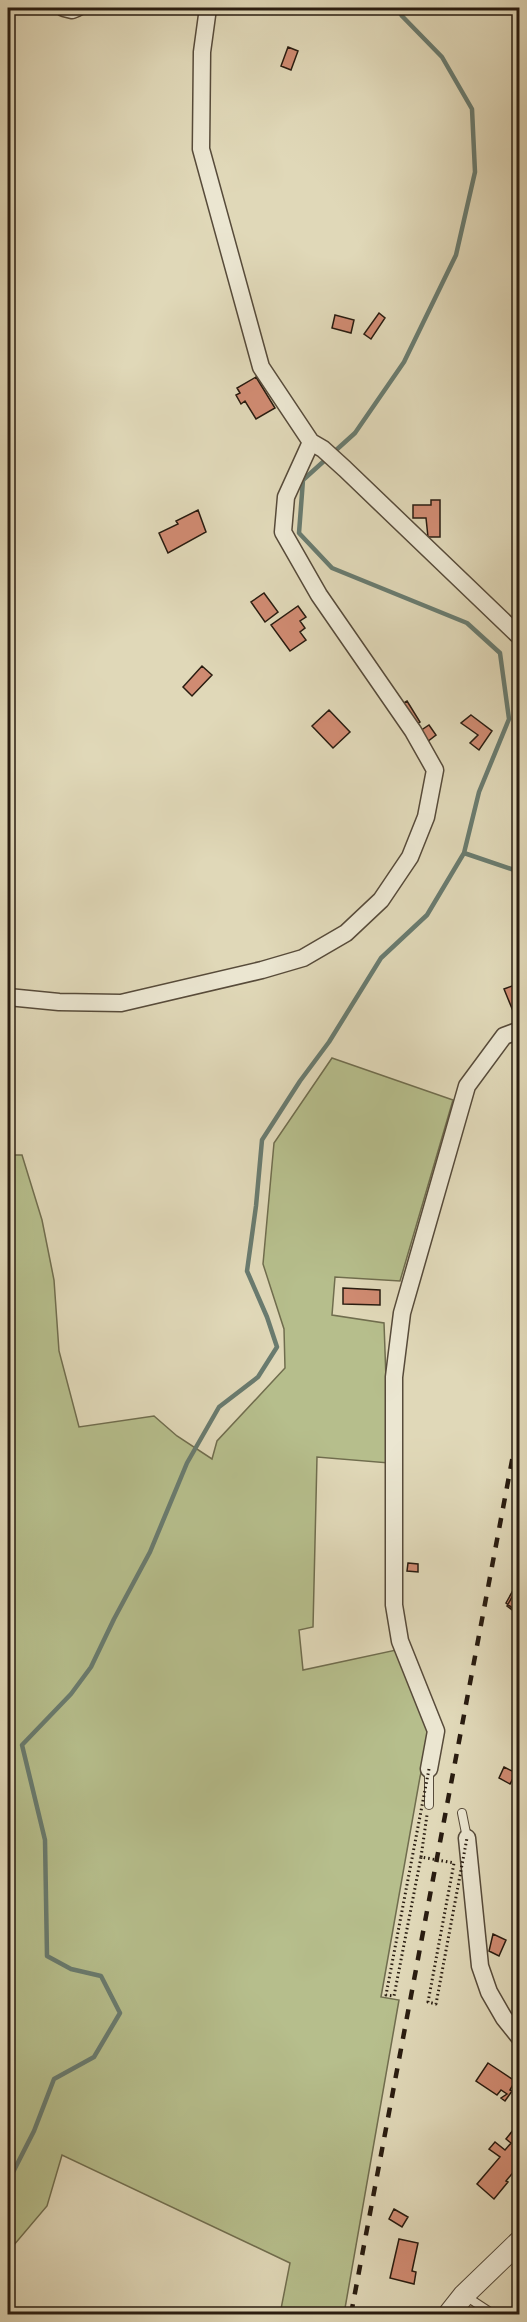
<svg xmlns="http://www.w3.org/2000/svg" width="527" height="2322" font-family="'Old Standard TT',serif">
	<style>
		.green { fill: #b6be8c; stroke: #706d4e; stroke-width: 1.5 }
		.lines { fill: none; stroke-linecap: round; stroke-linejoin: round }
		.stream { stroke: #697b6f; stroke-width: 4.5 }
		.building { fill: #d08b72; stroke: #291c10; stroke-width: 1.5 }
		.service-casing { stroke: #574b3a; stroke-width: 10 }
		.minor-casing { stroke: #574b3a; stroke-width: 19 }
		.tertiary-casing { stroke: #574b3a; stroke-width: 23 }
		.path { stroke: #291c10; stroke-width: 3; stroke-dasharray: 1.5 3; stroke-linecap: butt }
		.service { stroke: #ebe6d1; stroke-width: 8 }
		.minor { stroke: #ebe6d1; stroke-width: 16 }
		.tertiary { stroke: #ebe6d1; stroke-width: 21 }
		.rail { stroke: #291c10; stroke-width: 4.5; stroke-dasharray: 10 10; stroke-linecap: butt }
		.path-bridge { stroke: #291c10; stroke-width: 3; stroke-dasharray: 1.5 3; stroke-linecap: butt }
	</style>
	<rect width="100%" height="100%" fill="#e0d8b8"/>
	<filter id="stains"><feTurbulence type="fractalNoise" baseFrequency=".00333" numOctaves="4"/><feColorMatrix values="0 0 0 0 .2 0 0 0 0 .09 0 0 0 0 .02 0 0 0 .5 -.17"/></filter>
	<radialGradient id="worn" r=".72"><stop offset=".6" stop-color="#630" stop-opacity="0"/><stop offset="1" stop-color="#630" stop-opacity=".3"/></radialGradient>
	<path class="green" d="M332,1058L453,1100L400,1281L335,1277L332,1315L384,1323L389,1463L317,1457L313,1627L299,1630L303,1670L396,1650L430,1737L420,1777L381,1997L399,2000L344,2314H280L290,2263L62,2155L47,2206L8,2252V1155H22L42,1220L54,1280L59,1351L79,1427L154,1416L177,1436L212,1459L217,1441L285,1368L284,1329L263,1264L274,1143Z"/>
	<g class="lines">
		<path class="stream" d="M464,853L520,872
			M8,2182L34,2131L54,2079L94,2057L120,2013L101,1976L71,1969L47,1956L45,1840L22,1745L71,1694L91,1667L114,1619L150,1552L187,1463L219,1407L258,1377L277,1347L267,1317L247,1271L256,1206L262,1140L300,1081L329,1042L381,958L427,915L464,853L479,792L509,719L500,653L467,623L332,568L299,533L303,480L355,433L404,362L456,255L475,172L472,109L442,57L402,16L397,8"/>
	</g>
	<path class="building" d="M288,47L298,51L291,70L281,66Z
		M379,313L385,318L371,339L364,334Z
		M335,315L354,320L351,333L332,328Z
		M256,377L275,408L256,419L245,401L241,404L236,395L240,393L237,388Z
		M431,500H440V537H428L426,518H413V505H431Z
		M198,510L206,532L168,553L159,533L178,524L176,521Z
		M264,593L278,612L265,622L251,602Z
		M298,606L306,617L300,621L305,628L300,632L306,640L290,651L271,625Z
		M202,666L212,675L192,696L183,687Z
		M407,701L420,722L415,725L402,704Z
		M329,710L350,732L333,748L312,726Z
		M471,715L492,731L479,750L470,743L478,735L461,723Z
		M429,725L436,735L427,742L420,731Z
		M520,983V1008L513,1011L504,989Z
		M343,1288L380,1290V1305L343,1304Z
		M408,1563L418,1564V1572L407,1571Z
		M517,1583L520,1585V1614L506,1603Z
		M518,1586L520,1587V1616L507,1606Z
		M504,1767L516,1773L510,1784L499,1778Z
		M493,1934L506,1940L499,1956L489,1951Z
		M488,2063L515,2081L510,2090L512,2091L505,2101L501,2098L507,2094L501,2090L497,2095L476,2081Z
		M517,2125L520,2126V2164L506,2181L508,2182L494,2199L477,2184L500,2157L489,2149L495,2142L505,2150L511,2143L506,2139Z
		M394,2209L408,2217L402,2227L389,2219Z
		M399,2239L418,2243L412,2271L416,2272L414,2284L390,2278Z
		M520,2297V2314L511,2308Z"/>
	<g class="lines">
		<g class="service-casing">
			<path id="service" d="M429,1769V1805
				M462,1813L467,1838
				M464,2295L493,2314"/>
		</g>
		<g class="minor-casing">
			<path id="minor" d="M64,8L72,10L77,8
				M208,8L202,52L201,149L261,367L311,442L323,449L345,469L520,637
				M8,997L59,1002L121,1003L262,970L303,958L346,933L381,900L410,857L426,817L435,770L413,731L319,595L283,532L286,497L311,442
				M429,1769L436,1731L400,1641L394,1605V1377L402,1313L467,1086L504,1036L520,1030
				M467,1838L480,1966L489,1992L504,2018L520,2038"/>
		</g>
		<g class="tertiary-casing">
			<path id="tertiary" d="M449,2314L464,2295L520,2241"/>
		</g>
		<path class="path" d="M421,1857L427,1815"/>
		<use href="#service" class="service"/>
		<use href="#minor" class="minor"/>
		<use href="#tertiary" class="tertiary"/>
		<path class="rail" d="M351,2314L520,1418"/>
		<path class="path-bridge" d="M429,1769L386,1995L394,1996L421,1857L454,1863L428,2002L436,2004L467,1838"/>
	</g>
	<rect width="527" height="2322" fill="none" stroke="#e0d8b8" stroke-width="30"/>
	<rect x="9" y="9" width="509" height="2304" fill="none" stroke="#291c10" stroke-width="3"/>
	<rect x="15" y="15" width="497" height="2292" fill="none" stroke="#291c10" stroke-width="1.5"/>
	<rect width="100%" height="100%" filter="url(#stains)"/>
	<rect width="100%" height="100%" fill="url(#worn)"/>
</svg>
